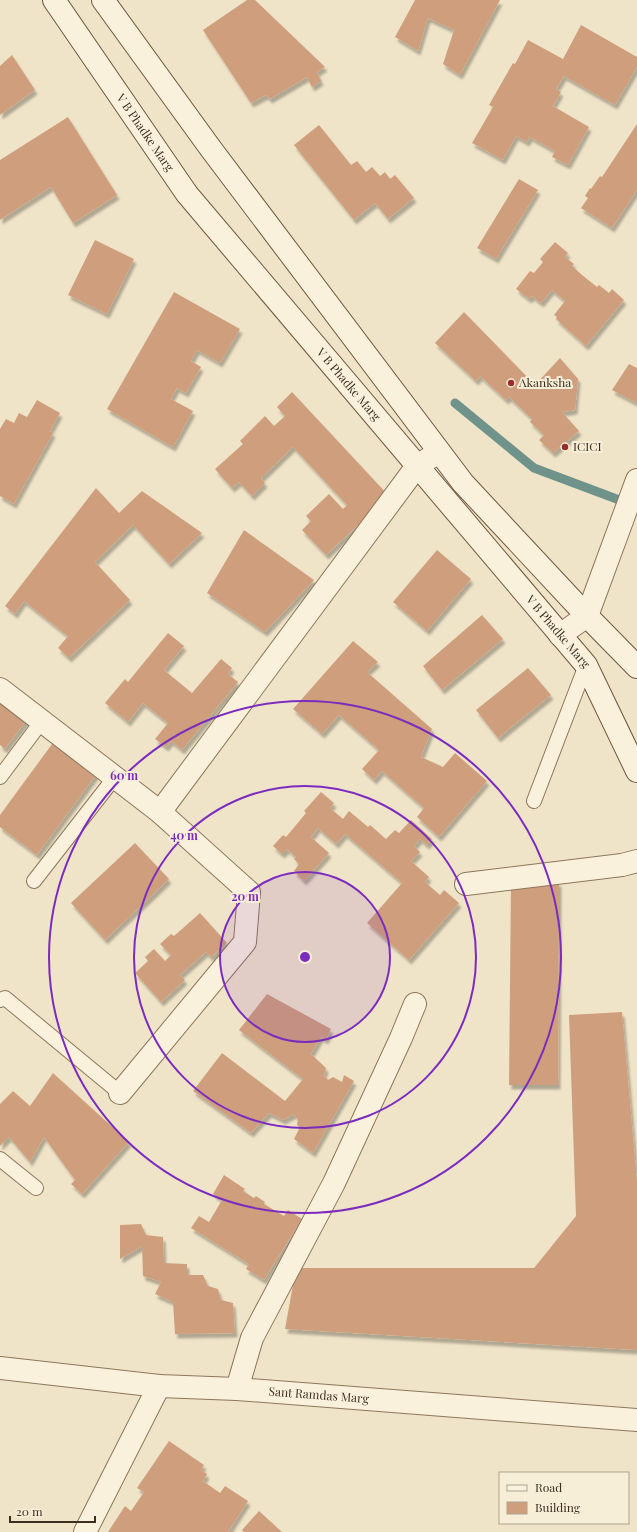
<svg xmlns="http://www.w3.org/2000/svg" width="637" height="1532" font-family="'Playfair Display',serif">
	<style>
		.lines { fill: none; stroke-linecap: round; stroke-linejoin: round }
		.stream { stroke: #6f938a; stroke-width: 9 }
		.building { fill: #cf9f7d; filter: url(#shadow) }
		.lane-casing { stroke: #8d765c; stroke-width: 16 }
		.street-casing { stroke: #8d765c; stroke-width: 24 }
		.secondary-casing { stroke: #6f573f; stroke-width: 24 }
		.lane { stroke: #faf1dc; stroke-width: 14 }
		.street { stroke: #faf1dc; stroke-width: 22 }
		.secondary { stroke: #faf1dc; stroke-width: 22 }
		.ring { fill: none; stroke: #7b2cbf; stroke-width: 2 }
		.poi-dot { fill: #9e2a2b; stroke: #f7eed8; stroke-width: 1.5 }
		.labels { text-anchor: middle; stroke-width: 4; stroke-linejoin: round; paint-order: stroke }
		.street-label { font-size: 12px; fill: #3d2e20; stroke: #f7eed8 }
		.poi-label { font-size: 12px; fill: #3d2e20; stroke: #f7eed8; text-anchor: start }
		.centre { fill: #7b2cbf; stroke: #f7eed8; stroke-width: 2 }
		.ring-label { font-size: 12px; text-anchor: middle; font-weight: bold; fill: #7b2cbf; stroke: #f7eed8; stroke-width: 4; stroke-linejoin: round; paint-order: stroke }
	</style>
	<defs>
		<filter id="shadow"><feDropShadow dx="2.5" dy="4.5" stdDeviation="1" flood-color="#0004"/></filter>
	</defs>
	<rect width="100%" height="100%" fill="#f0e4c8"/>
	<g class="lines">
		<path class="stream" d="M455,403L534,468L630,504"/>
	</g>
	<path class="building" d="M247,0H255L325,67L317,72L321,81L312,87L307,77L270,99L266,95L251,103L203,30Z
		M415,0H500L460,75L443,64L454,30L428,18L418,51L395,37Z
		M581,25L637,57V67L615,105L564,76L556,89L561,92L553,106L589,127L568,165L552,157L555,151L530,137L527,142L516,136L503,160L472,143L493,107L489,105L513,63L515,64L528,40L563,59Z
		M12,55L35,90L0,115V66Z
		M68,117L117,195L73,223L51,187L0,220V160Z
		M637,124V190L612,228L581,208L588,198L585,196L590,188L591,189L600,176L602,177Z
		M319,125L351,165L357,161L366,172L372,167L380,176L385,172L390,179L395,175L414,198L388,219L375,203L354,220L294,145Z
		M519,179L538,190L496,259L477,248Z
		M95,240L134,259L107,314L68,295Z
		M555,242L568,253L565,257L574,264L572,266L582,275L597,287L599,285L609,293L612,289L624,300L586,346L556,319L557,317L554,315L565,301L552,290L541,303L532,296L529,299L516,289L530,271L534,273L543,262L540,259Z
		M174,292L240,329L220,363L197,350L191,361L201,367L186,393L177,388L171,399L193,411L173,447L107,409Z
		M464,312L535,385L560,358L578,379L575,410L562,412L579,431L553,453L539,440L544,435L530,422L532,419L509,397L506,400L480,376L476,381L435,343Z
		M629,364L637,368V403L612,390Z
		M292,392L389,496L326,555L302,530L311,521L306,516L329,494L343,509L347,505L293,447L261,478L265,483L252,496L239,482L232,488L215,469L243,444L240,441L265,416L274,426L285,416L277,407Z
		M37,400L60,413L50,431L53,433L14,504L0,496V429L6,419L14,423L19,413L27,417Z
		M96,488L119,513L142,491L202,533L169,564L133,525L95,562L130,600L69,658L58,648L68,636L24,601L15,614L5,606Z
		M244,530L314,580L265,632L207,593Z
		M437,550L471,579L427,631L393,602Z
		M482,615L503,639L442,690L423,666Z
		M168,633L184,646L164,670L192,693L221,659L232,668L228,674L238,682L182,750L171,741L166,747L155,739L168,723L143,703L128,722L105,703L125,679L128,682Z
		M353,641L378,662L367,672L432,729L421,757L443,767L455,753L487,781L439,837L417,817L424,808L382,771L374,780L362,769L379,750L339,715L322,734L293,709Z
		M528,668L551,695L498,738L476,710Z
		M0,691L29,717L5,749L0,745Z
		M55,740L98,772L37,855L0,827V815Z
		M321,792L334,803L330,808L343,819L349,811L368,827L370,825L386,839L395,830L399,833L411,820L432,839L427,845L420,839L414,846L420,852L411,861L429,877L425,882L440,895L444,890L459,903L409,960L367,923L402,883L345,834L336,844L318,828L311,837L329,853L304,881L294,871L299,864L294,859L296,857L287,849L282,854L273,846L283,835L286,837L306,813L304,811Z
		M135,843L169,879L105,940L71,903Z
		M511,881L559,882L558,1085H509Z
		M200,913L227,943L211,957L206,952L180,975L185,980L161,1002L135,973L148,961L145,957L154,949L165,961L171,955L160,944L171,934L174,936Z
		M267,994L331,1029L326,1040L321,1037L311,1054L326,1068L324,1075L328,1080L333,1077L342,1082L344,1075L354,1081L313,1153L294,1139L300,1127L297,1125L298,1120L294,1114L283,1120L269,1113L251,1133L193,1091L222,1053L285,1101L303,1079L239,1030Z
		M622,1012L637,1182V1350L285,1329L296,1268H534L576,1216L569,1015Z
		M53,1073L129,1142L82,1194L71,1184L75,1180L44,1137L30,1162L9,1137L0,1146V1104L13,1091L30,1106Z
		M224,1175L245,1189L243,1191L254,1198L256,1196L265,1202L264,1204L284,1216L288,1210L302,1219L264,1280L246,1269L249,1264L191,1228L199,1216L209,1222L222,1200L213,1194Z
		M141,1224L146,1235L163,1237L164,1263L187,1264V1275H203L208,1286L218,1289L221,1300L233,1303L235,1333L175,1334L173,1302L155,1294L161,1282L143,1276L142,1246L120,1259V1225Z
		M169,1441L204,1465L201,1470L207,1474L203,1481L220,1493L225,1486L248,1501L228,1532H108L125,1506L131,1511L144,1492L137,1488Z
		M259,1511L282,1532H244L242,1530Z"/>
	<g class="lines">
		<g class="lane-casing">
			<path id="lane" d="M0,777L42,721
				M534,801L586,665
				M34,881L115,777
				M0,1000L5,998L120,1093
				M0,1159L36,1188"/>
		</g>
		<g class="street-casing">
			<g id="street">
				<path d="M560,635L587,616L637,480"/>
				<path d="M0,689L160,812L249,892L245,942L120,1093"/>
				<path d="M160,812L417,466L439,452"/>
				<path d="M466,884L622,865L637,861"/>
				<path id="s1" d="M0,1368L159,1386L237,1389L637,1420"/>
				<path d="M237,1389L252,1338L334,1183L401,1038L415,1004"/>
				<path d="M85,1532L159,1386"/>
			</g>
		</g>
		<g class="secondary-casing">
			<g id="secondary">
				<path id="s2" d="M54,0L187,194L586,665L637,771"/>
				<path d="M103,0L211,149L463,483L587,616L637,667"/>
			</g>
		</g>
		<use href="#lane" class="lane"/>
		<use href="#street" class="street"/>
		<use href="#secondary" class="secondary"/>
	</g>
	<circle cx="305" cy="957" r="85" fill="#7b2cbf" fill-opacity=".12"/>
	<g class="ring">
		<circle cx="305" cy="957" r="85"/>
		<circle cx="305" cy="957" r="171"/>
		<circle cx="305" cy="957" r="256"/>
	</g>
	<g class="poi-dot">
		<circle cx="511" cy="383" r="4"/>
		<circle cx="565" cy="447" r="4"/>
	</g>
	<g class="labels">
		<g class="street-label">
			<text dy="4" stroke="none"><textPath href="#s2" startOffset="161">V B Phadke Marg</textPath></text>
			<text dy="4" stroke="none"><textPath href="#s2" startOffset="485">V B Phadke Marg</textPath></text>
			<text dy="4" stroke="none"><textPath href="#s2" startOffset="809">V B Phadke Marg</textPath></text>
			<text dy="4" stroke="none"><textPath href="#s1" startOffset="320">Sant Ramdas Marg</textPath></text>
		</g>
		<g class="poi-label">
			<text x="519" y="387">Akanksha</text>
			<text x="573" y="451">ICICI</text>
		</g>
	</g>
	<circle cx="305" cy="957" r="6" class="centre"/>
	<g class="ring-label">
		<text x="124" y="780">60 m</text>
		<text x="184" y="840">40 m</text>
		<text x="245" y="901">20 m</text>
	</g>
	<rect x="499" y="1472" width="130" height="52" fill="#f7eed8" stroke="#ada18e"/>
	<rect x="507" y="1485" width="20" height="6" fill="#faf1dc" stroke="#ada18e"/>
	<text x="535" y="1492" font-size="12" fill="#3d2e20">Road</text>
	<rect x="507" y="1502" width="20" height="12" fill="#cf9f7d" stroke="#ada18e"/>
	<text x="535" y="1512" font-size="12" fill="#3d2e20">Building</text>
	<path d="M10 1516v6h85v-6" fill="none" stroke="#3d2e20" stroke-width="2"/>
	<text x="16" y="1516" font-size="12" fill="#3d2e20" stroke="#f7eed8" stroke-width="3" paint-order="stroke">20 m</text>
</svg>
